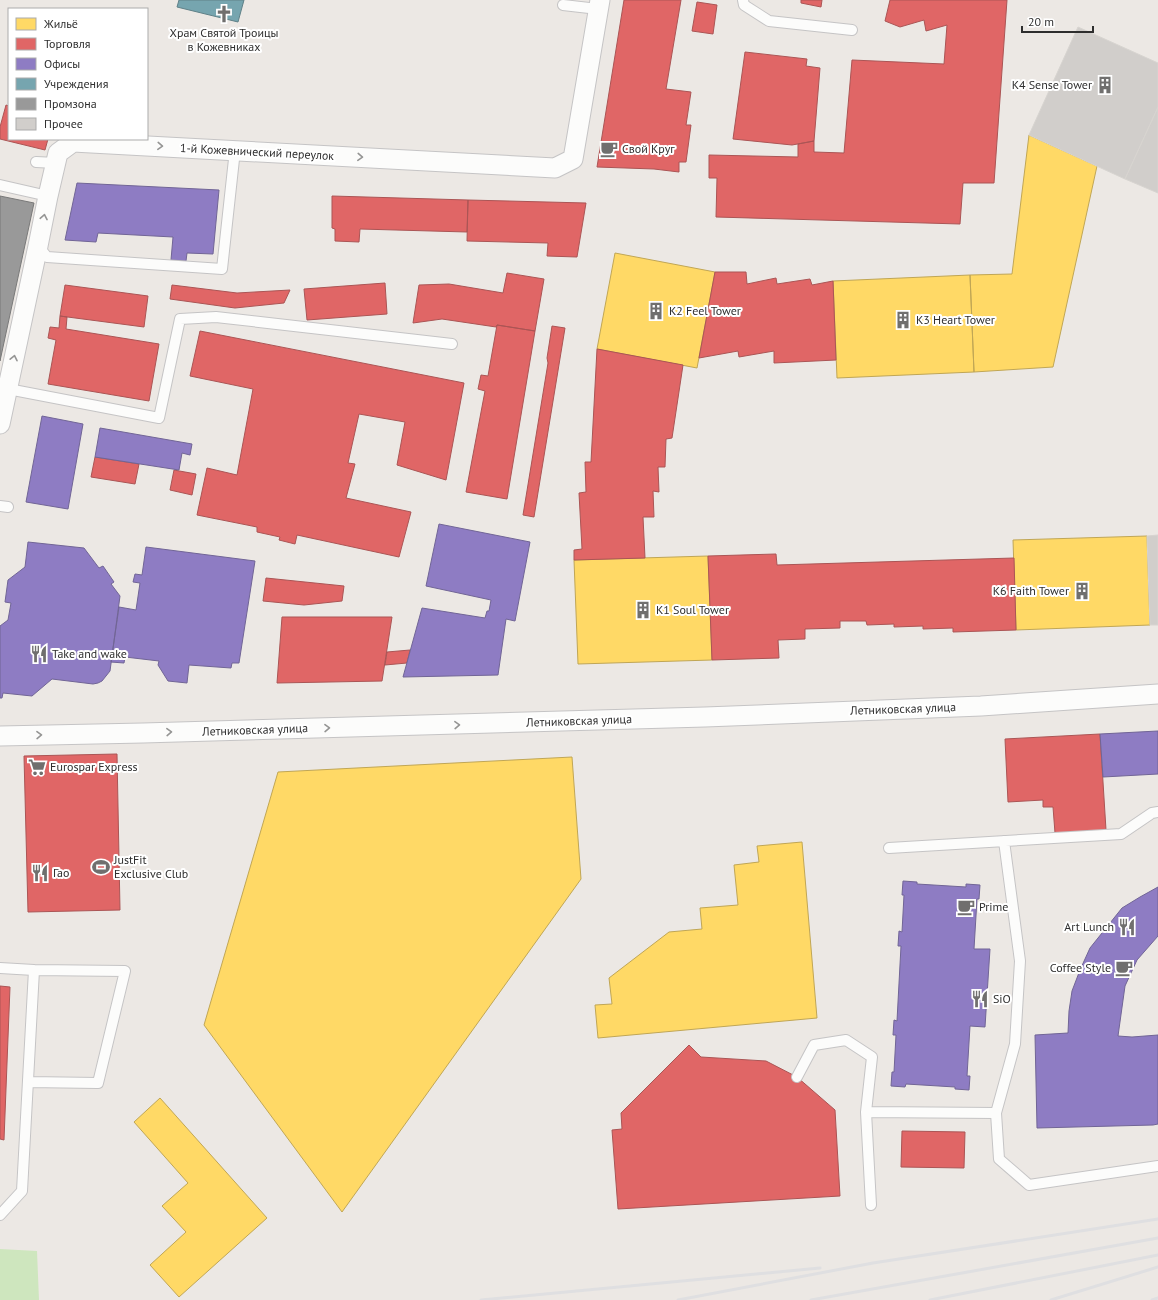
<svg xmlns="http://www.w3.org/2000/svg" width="1158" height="1300" font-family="'PT Sans',sans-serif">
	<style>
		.green { fill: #cee6be }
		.homes { fill: #ffd966; stroke: #c0a655 }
		.shops { fill: #e06666; stroke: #ab5555 }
		.offices { fill: #8e7cc3; stroke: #716596 }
		.public { fill: #76a5af; stroke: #608188 }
		.industry { fill: #999; stroke: #797979 }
		.building { fill: #d1cecb; stroke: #d7d4d0 }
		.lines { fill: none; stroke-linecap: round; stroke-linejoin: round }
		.lane-casing { stroke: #c5c4c5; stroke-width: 12 }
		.street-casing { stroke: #c5c4c5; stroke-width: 21 }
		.lane { stroke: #fcfcfb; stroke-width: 10 }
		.street { stroke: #fcfcfb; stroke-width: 19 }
		.rail { stroke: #dfdfe1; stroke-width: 3 }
		.oneway { stroke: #959594 }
		.labels { text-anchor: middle; stroke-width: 4; stroke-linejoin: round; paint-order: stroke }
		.poi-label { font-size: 12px; fill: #2e2e2e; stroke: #fff; text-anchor: start }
		.street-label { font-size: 12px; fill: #2e2e2e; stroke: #fff }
	</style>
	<rect width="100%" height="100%" fill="#ece8e4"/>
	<path class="green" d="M0,1249L37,1251L39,1300H0Z"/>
	<path class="homes" d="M1029,135L1097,166L1053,367L974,372L970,275L1012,274Z
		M615,253L715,272L697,368L597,349Z
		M970,275L974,372L837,378L833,281Z
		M1147,536L1150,625L1016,630L1013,540Z
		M708,556L712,660L578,664L574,560Z
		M572,757L581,879L342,1212L204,1025L278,772Z
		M802,842L817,1018L598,1038L595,1005L612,1004L609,978L669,932L702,929L700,908L738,905L734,865L759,862L757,846Z
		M160,1098L267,1218L179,1297L150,1265L186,1232L162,1206L188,1183L134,1122Z"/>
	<path class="shops" d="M624,0H681L666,89L691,92L686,125H691L686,162H679V172L654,169L597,167Z
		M801,0H822L821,7L801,3Z
		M890,0H1007L994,183H963L960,224L716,217L717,178H709V155L798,157V144L814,141V152L844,153L852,60L944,64L947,25L926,31L924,20L900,27L885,21Z
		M697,2L717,5L713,34L692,31Z
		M745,52L807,59L806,66L820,68L814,141L792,145L733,139Z
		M6,105L9,106V139H48L45,150L0,139V127Z
		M332,196L468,200L467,232L360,229L359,242L335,241V229L332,228Z
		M468,200L586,203L577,257L547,256L548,243L467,241Z
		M715,272H746L747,284L776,278L777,284L810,279L812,285L833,281L836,360L774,363V351L739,357L738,351L699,358Z
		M507,273L544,279L535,331L497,325L496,327L442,319L413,323L419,285L449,284L503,293Z
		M385,283L387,314L307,320L304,289Z
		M65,285L148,296L144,327L60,316Z
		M172,285L237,293L290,290L284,303L235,308L170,299Z
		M60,316L67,317L66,329L159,344L149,401L48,384L56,340L48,338L50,327L59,328Z
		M497,325L535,331L507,499L466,492L485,391L478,389L481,375L488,376Z
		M552,326L565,328L534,517L523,515L548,363L547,358Z
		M200,331L464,383L446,480L397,465L405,422L359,414L348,463L355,464L346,498L411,512L399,557L297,535L295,544L279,540L280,537L257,532V527L197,515L207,468L237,475L253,389L190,376Z
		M597,349L683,365L672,438L666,439L665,467H658L659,492L653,491L654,517H643L645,558L574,560V550L582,549L579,493L586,492L585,462H591Z
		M95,457L139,464L135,484L91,477Z
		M174,470L196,474L192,495L170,490Z
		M776,554L777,565L1014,558L1016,630L953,632V628L923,629V626L894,627V624L867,625L866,621H840V628L805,629V639L778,640L779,658L712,660L708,556Z
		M266,578L344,586L342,601L304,605L263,601Z
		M282,617H392L382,681L277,683Z
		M410,650L407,663L385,665L387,652Z
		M1100,734L1106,830L1055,833L1053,807H1043V800L1008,802L1005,739Z
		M117,754L120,910L28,912L24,756Z
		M0,986L10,987L4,1140L0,1139Z
		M689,1045L701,1057L766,1061L797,1077L835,1110L840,1196L618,1209L612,1130L622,1129L621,1113Z
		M902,1131L965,1132L964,1168L901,1167Z"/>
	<path class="offices" d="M77,183L219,190L213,254L187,253L186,261L171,260L173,237L98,233L96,242L65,240Z
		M42,416L83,424L68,509L26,502Z
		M100,428L192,444L190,455L182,453L179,470L95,457Z
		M439,524L530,542L515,621L506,619L498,675L403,677L422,608L485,618L487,611H489L491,600L426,586Z
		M28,542L84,548L99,568L103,566L114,582L111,584L120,596L110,671L102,681L98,683L93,684L52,679L32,696L3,693L2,698H0V626L8,620L11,603L5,602L8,580L25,567Z
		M146,547L255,561L239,663H232L231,668L189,665L187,683L168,681L158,665L159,661L125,657L124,663L111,662L119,607L136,610L140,583L133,582L135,574L142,575Z
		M1158,731V774L1103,777L1100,734Z
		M903,881L917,882V884L966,887V884L980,885L979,899H977L974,949H990L985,1027L970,1026L967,1076H970L969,1090L955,1089V1087L906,1084L905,1087L891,1086L892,1072H894L896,1035H893L894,1020L897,1021L901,946H898L899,931L902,932L904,895H902Z
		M1158,887V936L1137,960L1125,986L1118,1036L1132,1037L1158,1035V1124L1153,1125L1037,1128L1035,1035L1068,1033L1069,1011L1072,991L1080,970L1090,948L1122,908L1140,897Z"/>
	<path class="public" d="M179,0H244L238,22L177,7Z"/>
	<path class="industry" d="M0,196L34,203L0,361Z"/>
	<path class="building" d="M1078,27L1158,63V107L1125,179L1029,135Z
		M1158,107V193L1125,179Z
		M1158,535V625H1150L1147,536Z"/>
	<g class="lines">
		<g class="lane-casing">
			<path id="lane" d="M743,0L744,5L769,21L852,30
				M563,5L598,9
				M36,162L56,163
				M0,185L48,196
				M38,246L47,257L222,269L235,150
				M8,389L159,418L180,319L216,317L452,344
				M0,506L8,507
				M1004,841L1020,961L1015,1044L996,1113L999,1159L1029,1185L1158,1166
				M889,848L1121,834L1152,813L1158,812
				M0,968L34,970L22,1191L0,1215
				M797,1077L814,1045L846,1040L872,1057L866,1112L871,1205
				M28,1082L98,1083L125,971L34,970
				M866,1112L996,1113"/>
		</g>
		<g class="street-casing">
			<path id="street" d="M0,424L38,246L48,196L58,153L73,142L555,168L573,159L600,0
				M0,736L143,733L705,717L981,706L1158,694"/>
		</g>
		<use href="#lane" class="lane"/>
		<use href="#street" class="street"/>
		<path class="rail" d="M481,1300L820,1268
			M678,1300L873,1263L1158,1219
			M811,1300L1158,1238
			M930,1300L1158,1255
			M1051,1300L1158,1267
			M1152,1300L1158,1298"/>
	</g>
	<defs><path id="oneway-chevron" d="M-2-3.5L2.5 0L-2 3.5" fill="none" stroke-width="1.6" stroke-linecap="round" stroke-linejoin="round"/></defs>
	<g class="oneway">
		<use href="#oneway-chevron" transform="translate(160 146) rotate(3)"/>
		<use href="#oneway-chevron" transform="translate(360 157) rotate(3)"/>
		<use href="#oneway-chevron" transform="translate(44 217) rotate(-79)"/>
		<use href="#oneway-chevron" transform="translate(14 358) rotate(-78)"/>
		<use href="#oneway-chevron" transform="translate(457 725) rotate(-2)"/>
		<use href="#oneway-chevron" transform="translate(327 728) rotate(-1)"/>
		<use href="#oneway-chevron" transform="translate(169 732) rotate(-2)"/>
		<use href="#oneway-chevron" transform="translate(39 735) rotate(-1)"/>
	</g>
	<defs>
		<g id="church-bare" transform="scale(1.38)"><path d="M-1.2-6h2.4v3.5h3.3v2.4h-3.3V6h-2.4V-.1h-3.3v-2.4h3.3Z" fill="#706f6e" stroke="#fff" stroke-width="2.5" paint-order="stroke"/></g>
		<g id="building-bare" transform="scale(1.38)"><path d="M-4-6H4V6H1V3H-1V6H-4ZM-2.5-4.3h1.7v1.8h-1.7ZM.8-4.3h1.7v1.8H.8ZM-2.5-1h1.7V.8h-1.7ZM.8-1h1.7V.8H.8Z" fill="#706f6e" stroke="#fff" stroke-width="2.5" paint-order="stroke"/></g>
		<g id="cafe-bare" transform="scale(1.38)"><path d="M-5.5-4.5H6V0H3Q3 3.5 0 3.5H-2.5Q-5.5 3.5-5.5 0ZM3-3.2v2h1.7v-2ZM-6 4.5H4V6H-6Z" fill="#706f6e" stroke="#fff" stroke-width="2.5" paint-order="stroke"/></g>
		<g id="restaurant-bare" transform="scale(1.38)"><path d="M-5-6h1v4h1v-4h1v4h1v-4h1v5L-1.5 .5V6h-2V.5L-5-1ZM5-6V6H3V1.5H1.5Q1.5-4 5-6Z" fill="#706f6e" stroke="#fff" stroke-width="2.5" paint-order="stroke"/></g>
		<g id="supermarket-bare" transform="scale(1.38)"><path d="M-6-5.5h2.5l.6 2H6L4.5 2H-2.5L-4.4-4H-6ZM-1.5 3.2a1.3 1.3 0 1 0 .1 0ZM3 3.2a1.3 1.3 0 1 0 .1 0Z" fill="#706f6e" stroke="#fff" stroke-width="2.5" paint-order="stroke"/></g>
		<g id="stadium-bare" transform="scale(1.38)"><path d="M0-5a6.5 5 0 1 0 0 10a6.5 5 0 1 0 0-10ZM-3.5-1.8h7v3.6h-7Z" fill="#706f6e" stroke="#fff" stroke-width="2.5" paint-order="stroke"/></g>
	</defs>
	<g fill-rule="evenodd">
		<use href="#church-bare" x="224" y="14"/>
		<use href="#building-bare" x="1105" y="85"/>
		<use href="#cafe-bare" x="609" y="149"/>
		<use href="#building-bare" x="656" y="311"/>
		<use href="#building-bare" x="903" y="320"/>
		<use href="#building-bare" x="1082" y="591"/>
		<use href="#building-bare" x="643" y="610"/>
		<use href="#restaurant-bare" x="39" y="654"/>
		<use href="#supermarket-bare" x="37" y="767"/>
		<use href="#stadium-bare" x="101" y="867"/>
		<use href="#restaurant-bare" x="40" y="873"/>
		<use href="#cafe-bare" x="966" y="907"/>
		<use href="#restaurant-bare" x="1127" y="927"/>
		<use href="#cafe-bare" x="1124" y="968"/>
		<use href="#restaurant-bare" x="980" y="999"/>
	</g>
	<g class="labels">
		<g class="poi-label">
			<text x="224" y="37" text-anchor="middle">Храм Святой Троицы<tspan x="224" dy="14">в Кожевниках</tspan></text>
			<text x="1092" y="89" text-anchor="end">К4 Sense Tower</text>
			<text x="622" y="153">Свой Круг</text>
			<text x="669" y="315">К2 Feel Tower</text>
			<text x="916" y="324">К3 Heart Tower</text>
			<text x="1069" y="595" text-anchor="end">К6 Faith Tower</text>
			<text x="656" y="614">К1 Soul Tower</text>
			<text x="52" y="658">Take and wake</text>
			<text x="50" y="771">Eurospar Express</text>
			<text x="114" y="864">JustFit<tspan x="114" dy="14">Exclusive Club</tspan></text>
			<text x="53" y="877">Гао</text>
			<text x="979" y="911">Prime</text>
			<text x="1114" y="931" text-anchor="end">Art Lunch</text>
			<text x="1111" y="972" text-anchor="end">Coffee Style</text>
			<text x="993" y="1003">SiO</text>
		</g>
		<g class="street-label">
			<text transform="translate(257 152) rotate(3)" y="4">1-й Кожевнический переулок</text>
			<text transform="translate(903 709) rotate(-2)" y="4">Летниковская улица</text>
			<text transform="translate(579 721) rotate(-2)" y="4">Летниковская улица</text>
			<text transform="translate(255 730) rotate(-2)" y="4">Летниковская улица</text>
		</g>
	</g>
	<rect x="8" y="8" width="140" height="132" fill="#ffffff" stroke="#ababab"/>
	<rect x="16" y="18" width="20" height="12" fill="#ffd966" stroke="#ababab"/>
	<text x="44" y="28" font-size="12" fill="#2e2e2e">Жильё</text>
	<rect x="16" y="38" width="20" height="12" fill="#e06666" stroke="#ababab"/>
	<text x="44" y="48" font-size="12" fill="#2e2e2e">Торговля</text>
	<rect x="16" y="58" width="20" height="12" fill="#8e7cc3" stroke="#ababab"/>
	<text x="44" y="68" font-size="12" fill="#2e2e2e">Офисы</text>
	<rect x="16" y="78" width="20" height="12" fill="#76a5af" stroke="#ababab"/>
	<text x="44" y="88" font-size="12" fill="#2e2e2e">Учреждения</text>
	<rect x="16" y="98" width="20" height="12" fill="#999999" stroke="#ababab"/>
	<text x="44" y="108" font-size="12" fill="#2e2e2e">Промзона</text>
	<rect x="16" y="118" width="20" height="12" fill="#d1cecb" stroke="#ababab"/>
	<text x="44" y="128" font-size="12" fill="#2e2e2e">Прочее</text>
	<path d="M1022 26v6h71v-6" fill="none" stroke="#2e2e2e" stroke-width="2"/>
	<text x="1028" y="26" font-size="12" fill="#2e2e2e" stroke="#ffffff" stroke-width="3" paint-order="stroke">20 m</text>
</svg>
